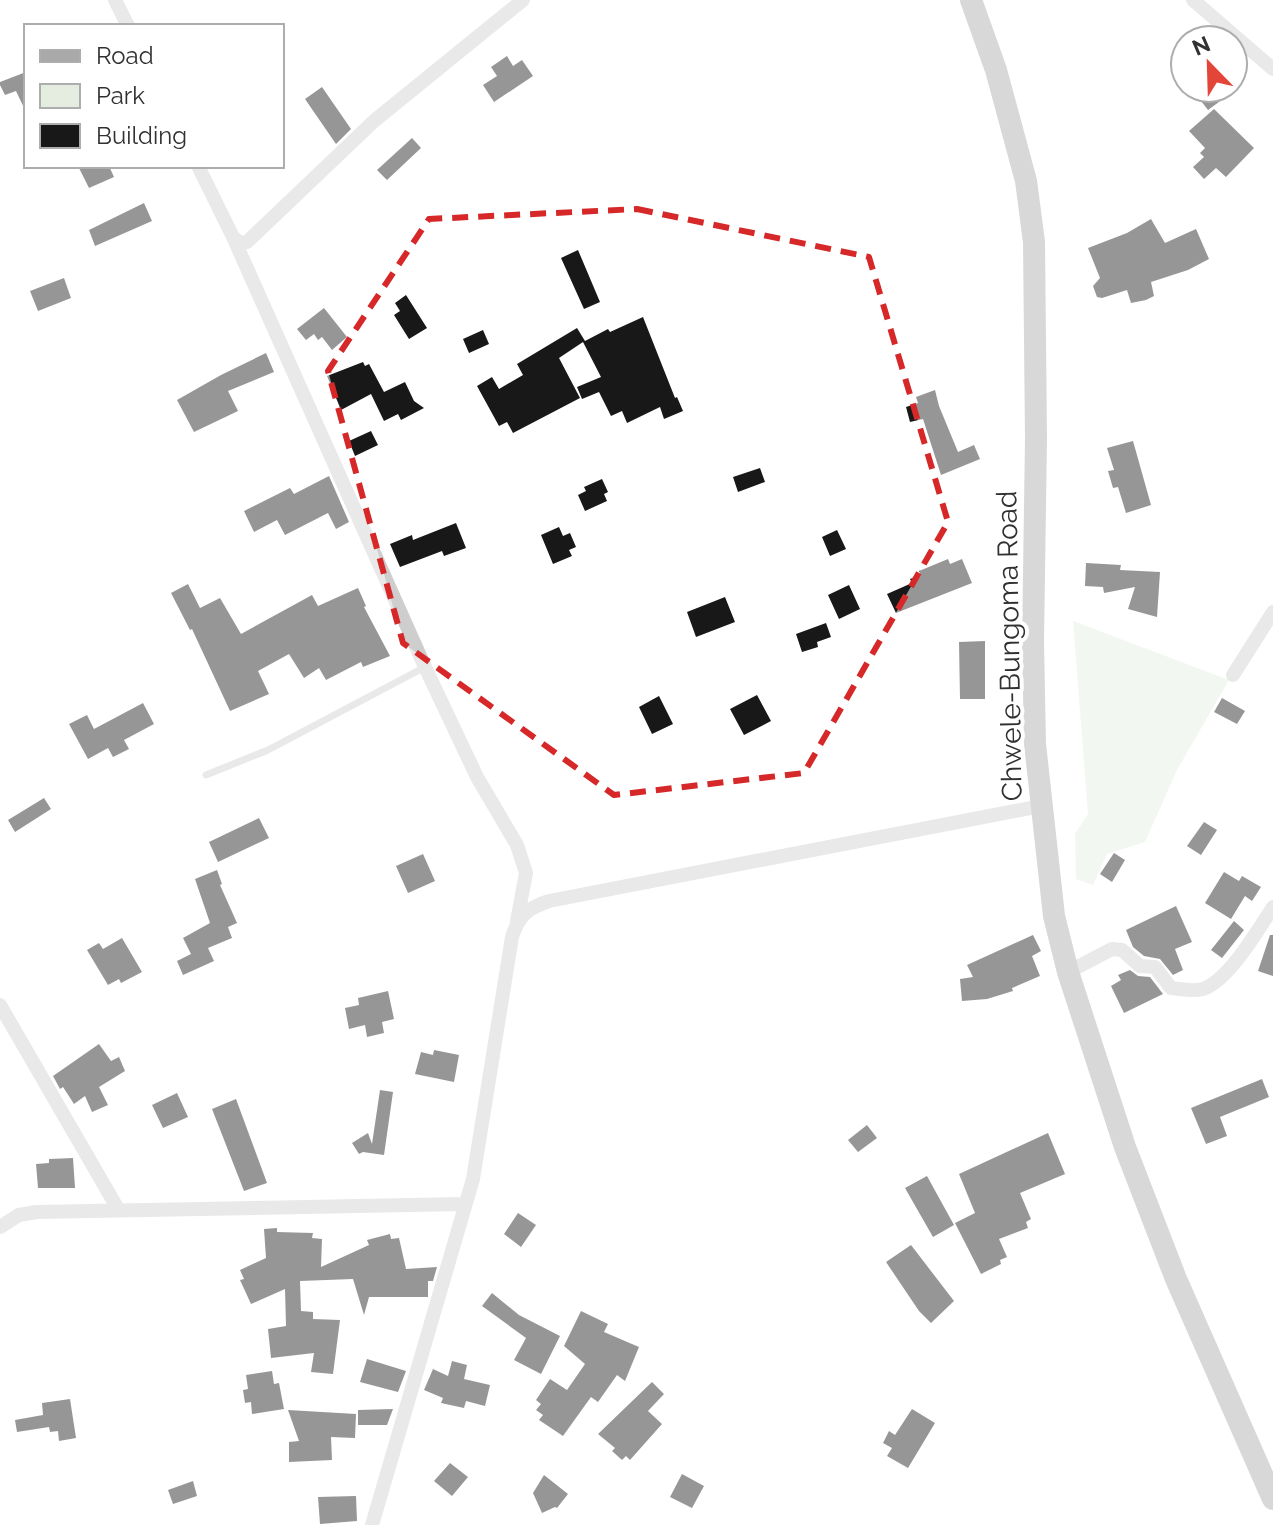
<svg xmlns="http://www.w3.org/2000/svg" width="1273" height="1525" font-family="Raleway,sans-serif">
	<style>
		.green { fill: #e5ede0 }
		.building { fill: #181818 }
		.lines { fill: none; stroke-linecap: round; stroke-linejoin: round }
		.service { stroke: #cecece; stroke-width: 7 }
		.minor { stroke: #cecece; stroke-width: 14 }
		.primary { stroke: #a9a9a9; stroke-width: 22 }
		.marked { fill: none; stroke: #d62828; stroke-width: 6; stroke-dasharray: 16 10; stroke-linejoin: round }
		.labels { text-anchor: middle; stroke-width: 8; stroke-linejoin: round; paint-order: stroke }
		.street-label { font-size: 28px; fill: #313131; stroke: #fff }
	</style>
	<rect width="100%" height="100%" fill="#fff"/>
	<path class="green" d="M1073,621L1229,680L1177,770L1145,842L1107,854L1093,885L1076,879L1075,834L1088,814Z"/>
	<path class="building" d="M507,56L513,66L522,60L533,76L494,102L483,85L497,76L491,67Z
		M26,72V112L16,91L5,95L0,85V82Z
		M322,87L351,129L336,144L305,99Z
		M1210,88H1238L1208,110L1198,97Z
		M1214,109L1254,148L1226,177L1216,168L1204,179L1193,167L1204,157L1200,153L1205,148L1189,131Z
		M412,138L421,148L387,180L377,170Z
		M78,166H109L114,177L89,188Z
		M144,203L152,221L95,246L89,230Z
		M1151,219L1165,243L1196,229L1209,259L1188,270L1151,282L1154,296L1146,300L1131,303L1127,290L1102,298L1097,297L1093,286L1100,278L1088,248L1127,233Z
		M578,250L600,302L584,309L561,258Z
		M64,278L71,298L38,311L30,291Z
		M406,295L427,328L409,339L394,315L400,311L395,303Z
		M324,308L347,337L332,350L322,337L318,340L314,334L306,340L297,329Z
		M643,317L675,398L677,397L683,411L664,419L660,407L627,423L622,411L611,416L599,392L582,399L577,387L601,377L583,342L559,358L580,398L513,433L507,422L499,426L477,386L492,377L499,389L523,375L517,364L577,328L585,341L608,329L610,332Z
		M483,330L489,344L469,353L463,339Z
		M266,353L274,372L228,391L238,411L194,432L177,400L221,375Z
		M363,362L365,366L369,364L384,392L405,382L414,401L424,408L401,420L398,414L384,421L371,394L341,410L327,376Z
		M935,390L939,406L958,452L974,445L980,459L941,475L923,419L910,422L906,407L918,403L916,397Z
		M371,431L378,445L355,456L349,441Z
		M1133,441L1151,505L1126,513L1118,487L1113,488L1108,471L1114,470L1107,448Z
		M760,468L765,482L738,492L733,477Z
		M329,476L349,522L336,529L328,513L285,535L277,520L254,532L244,511L290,488L294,494Z
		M602,479L608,492L604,494L607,501L585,511L578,495L586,491L584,487Z
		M456,523L466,548L444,556L442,551L400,567L390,544L412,535L413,540Z
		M559,527L563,536L570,533L576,547L569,550L572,556L553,564L541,535Z
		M837,530L846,549L830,556L822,537Z
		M948,559L950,564L962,559L972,583L896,613L887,594L912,583L910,579L921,575L919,571Z
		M1086,563L1121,565L1120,570L1160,572L1157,617L1128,609L1135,587L1104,593L1103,587L1085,586Z
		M188,584L200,608L220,598L241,634L312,595L318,606L358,588L366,606L364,607L390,656L363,667L361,662L326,680L319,668L304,678L289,654L258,671L269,694L230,711L192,629L190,630L171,593Z
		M849,585L860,609L839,619L828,595Z
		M725,597L735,622L696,637L687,612Z
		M826,623L831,637L817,642L818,647L802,652L796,634Z
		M985,641V699H960L959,642Z
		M757,695L771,721L744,735L730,709Z
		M659,696L673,724L652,734L639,707Z
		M1222,698L1245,711L1237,724L1214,712Z
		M143,703L154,724L124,740L129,749L113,757L108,748L88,759L69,724L87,715L94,729Z
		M44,798L51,809L15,832L8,820Z
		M259,818L269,838L218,862L209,842Z
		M1204,822L1217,830L1201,855L1187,846Z
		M1114,853L1125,860L1112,882L1100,874Z
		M423,854L435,881L408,893L396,866Z
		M217,870L222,884L220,885L237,923L228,927L232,938L208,948L214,961L183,975L177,961L191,954L183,938L210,923L195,879Z
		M1224,872L1239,881L1242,876L1261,887L1252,901L1245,896L1231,919L1205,903Z
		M1176,906L1192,942L1175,949L1183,970L1173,975L1160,959L1144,956L1133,947L1126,930Z
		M1234,921L1244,930L1222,958L1211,950Z
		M1033,935L1041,951L1032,956L1040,976L1012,988L1013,991L987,999L962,1001L960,979L973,977L967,965Z
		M1270,935H1273V976L1258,971Z
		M122,938L142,972L121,983L119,979L108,985L87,950L99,943L103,949Z
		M1130,970L1138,976L1150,977L1163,994L1124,1013L1111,986L1121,980L1118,975Z
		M388,991L394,1019L382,1022L384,1033L367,1037L365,1025L349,1029L345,1008L359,1005L358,998Z
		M99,1044L111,1061L119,1057L125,1071L99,1087L108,1105L92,1112L85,1096L74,1104L63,1087L60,1089L53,1076Z
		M434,1050L459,1055L454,1082L415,1074L421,1052L433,1055Z
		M1262,1079L1269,1097L1220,1117L1227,1136L1206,1144L1191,1108Z
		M380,1090L393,1092L384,1155L363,1152L359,1154L352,1143L368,1133L372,1144Z
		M177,1093L188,1117L163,1128L152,1105Z
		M236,1099L267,1183L244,1191L212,1109Z
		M867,1125L877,1138L858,1152L848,1140Z
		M1048,1133L1065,1174L1020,1193L1031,1219L1026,1222L1028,1228L999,1239L1007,1257L1000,1260L1001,1264L981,1274L955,1223L975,1213L959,1174Z
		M73,1158L75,1188H38L36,1164L49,1163V1159Z
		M927,1176L954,1225L933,1237L905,1188Z
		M518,1213L536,1225L521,1247L504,1234Z
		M277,1228V1232L313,1233L312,1238L322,1239L321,1267L369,1245L367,1240L390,1234L391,1239L399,1238L406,1269L437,1267L433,1281H428V1297H369L364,1315L353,1279L300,1281L301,1311L313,1312V1319L340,1320L333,1374L311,1372L314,1353L271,1358L268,1329L286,1326L285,1289L251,1304L240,1280L244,1279L240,1270L266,1258L264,1229Z
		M911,1245L954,1301L931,1323L919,1311L886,1262Z
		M492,1293L519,1315L560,1336L541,1374L514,1360L526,1338L482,1306Z
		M581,1311L608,1324L604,1332L639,1347L625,1381L617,1375L598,1402L591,1397L563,1436L539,1420L543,1415L536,1410L541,1404L536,1400L550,1379L567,1390L585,1364L564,1346Z
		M367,1359L406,1371L398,1392L360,1382Z
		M452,1361L467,1365L464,1379L490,1385L485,1406L466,1401L464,1408L441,1403L443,1398L424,1390L433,1369L448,1376Z
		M272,1371L274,1384L279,1383L284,1409L252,1414L251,1402L245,1403L243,1390L248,1389L246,1375Z
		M652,1382L664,1394L648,1411L662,1424L630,1460L626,1456L622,1460L612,1451L615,1448L598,1434Z
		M70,1399L76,1438L59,1441L58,1431L50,1432L49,1427L17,1432L15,1420L43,1415L42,1403Z
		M393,1409L387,1425H358V1410Z
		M912,1409L935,1423L908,1468L887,1456L892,1448L883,1443L889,1431L895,1435Z
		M288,1410L356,1414L355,1438L331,1437L332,1460L289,1462V1442L299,1441Z
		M450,1463L468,1477L452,1496L434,1481Z
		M682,1474L704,1486L692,1508L670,1497Z
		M544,1475L568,1494L557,1508L555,1507L542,1513L533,1493Z
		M193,1481L197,1496L173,1504L168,1490Z
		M356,1496L357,1521L320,1524L318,1497Z"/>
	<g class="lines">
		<path class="service" d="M206,775L268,750L425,667"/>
		<path class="minor" d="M115,0L128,26
			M1193,0L1273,69
			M198,166L233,237L240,243L247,242L374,121L523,0
			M233,237L425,667L477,777L517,845L526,873L517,921
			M1233,675L1273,612
			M1068,972L1112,949L1122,950L1140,966L1155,967L1171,988C1182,989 1193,992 1203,989C1229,980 1258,930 1273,907
			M0,1005L118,1209
			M0,1227L19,1215L36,1212L463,1204
			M372,1525L473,1179L512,937C519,915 528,908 549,901L1041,806"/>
		<path class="primary" d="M971,0L996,70L1026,181L1034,242L1036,438L1033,642L1035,744L1054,916L1068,972L1125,1147L1176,1279L1273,1499"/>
	</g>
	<path d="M0 0H1273V1525H0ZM637,209L869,257L948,522L804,773L614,795L403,643L328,371L429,219Z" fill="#fff" fill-opacity=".55" fill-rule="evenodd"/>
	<path class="marked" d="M637,209L869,257L948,522L804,773L614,795L403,643L328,371L429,219Z"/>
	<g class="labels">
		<g class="street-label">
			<text transform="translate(1009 646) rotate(-91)" y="10">Chwele-Bungoma Road</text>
		</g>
	</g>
	<rect x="24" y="24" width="260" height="144" fill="#ffffff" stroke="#adadad" stroke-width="2"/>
	<rect x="40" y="50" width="40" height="12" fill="#a9a9a9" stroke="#adadad" stroke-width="2"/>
	<text x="96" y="64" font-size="24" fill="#313131">Road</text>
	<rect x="40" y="84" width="40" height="24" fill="#e5ede0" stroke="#adadad" stroke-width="2"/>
	<text x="96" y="104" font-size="24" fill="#313131">Park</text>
	<rect x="40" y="124" width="40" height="24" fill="#181818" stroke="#adadad" stroke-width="2"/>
	<text x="96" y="144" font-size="24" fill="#313131">Building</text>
	<g transform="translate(1209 64) rotate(337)"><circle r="38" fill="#ffffff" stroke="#adadad" stroke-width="2"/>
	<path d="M0-6L14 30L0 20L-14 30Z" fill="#e34638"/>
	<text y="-12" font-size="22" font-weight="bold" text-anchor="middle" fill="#313131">N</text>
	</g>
</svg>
